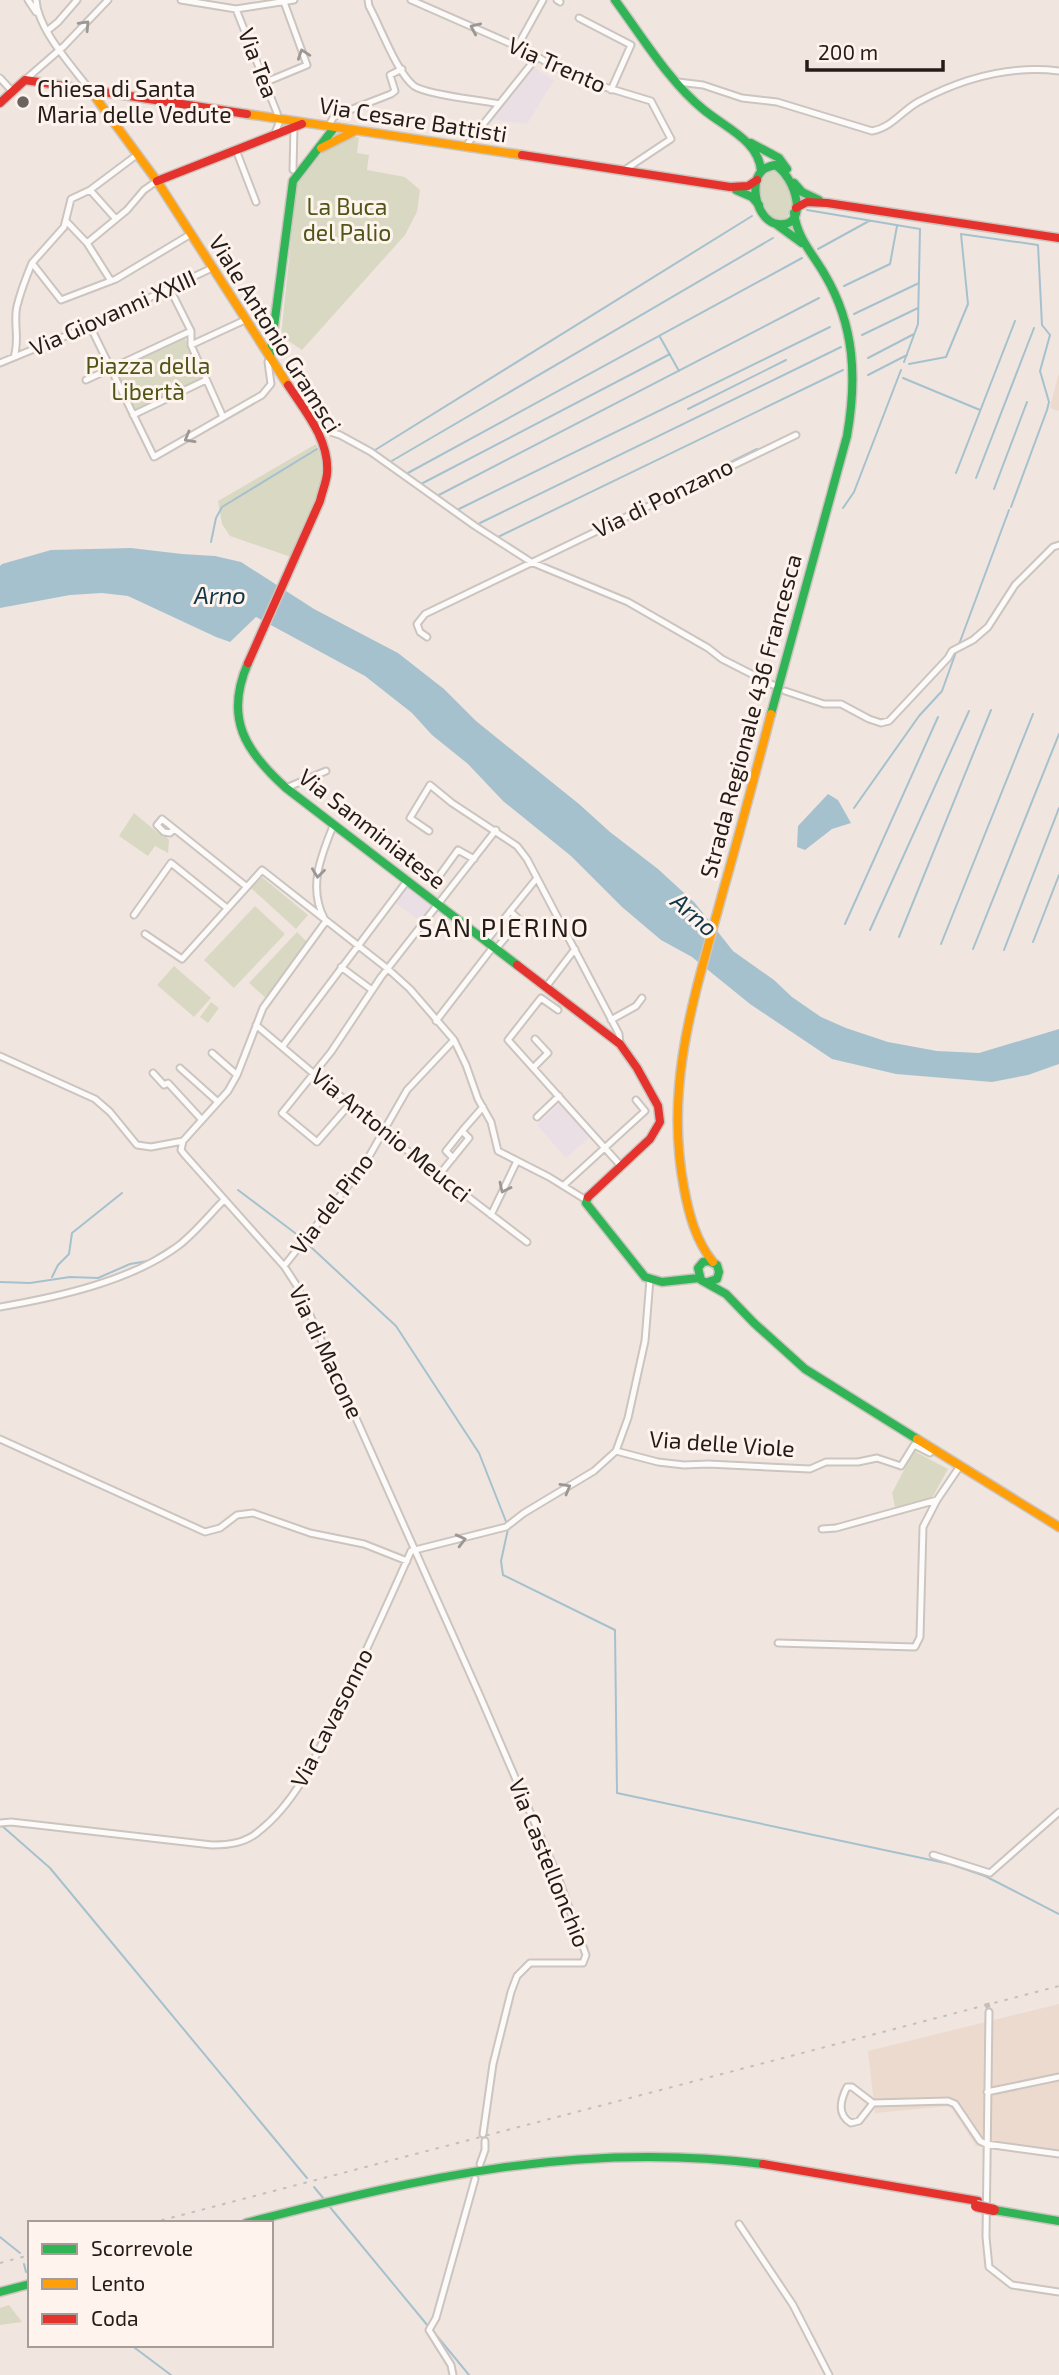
<svg xmlns="http://www.w3.org/2000/svg" width="1059" height="2375" font-family="'Exo 2',sans-serif">
	<style>
		.built { fill: #eddacf }
		.education { fill: #ebdfe6 }
		.green { fill: #d9d8c2 }
		.water { fill: #a6c1ce }
		.lines { fill: none; stroke-linecap: round; stroke-linejoin: round }
		.stream { stroke: #a6c1ce; stroke-width: 2 }
		.street-tunnel { stroke: #c7beb7; stroke-width: 5; stroke-dasharray: 5 2.5; stroke-linecap: butt }
		.street-casing { stroke: #cbc4bf; stroke-width: 9 }
		.fast-casing { stroke: #cbc4bf; stroke-width: 11 }
		.slow-casing { stroke: #cbc4bf; stroke-width: 11 }
		.jam-casing { stroke: #cbc4bf; stroke-width: 11 }
		.street { stroke: #fdfbfa; stroke-width: 5 }
		.fast { stroke: #30b455; stroke-width: 8 }
		.slow { stroke: #ff9f0a; stroke-width: 8 }
		.jam { stroke: #e5322d; stroke-width: 8 }
		.rail { stroke: #c2c0be; stroke-width: 2; stroke-dasharray: 3.5 7; stroke-linecap: butt }
		.jam-bridge-casing { stroke: #c9c4c1; stroke-width: 13; stroke-linecap: butt }
		.jam-bridge { stroke: #e5322d; stroke-width: 10 }
		.oneway { stroke: #9b9794 }
		.poi-dot { fill: #6b635e; stroke: #fef3ed; stroke-width: 2.5 }
		.labels { text-anchor: middle; stroke-width: 6; stroke-linejoin: round; paint-order: stroke }
		.street-label { font-size: 23px; fill: #231c18; stroke: #fef3ed }
		.poi-label { font-size: 23px; fill: #231c18; stroke: #fef3ed; text-anchor: start }
		.park-label { font-size: 23px; fill: #4d5616; stroke: #fef3ed }
		.water-label { font-size: 24px; font-style: italic; fill: #0f3646; stroke: #fef3ed }
		.quarter-label { font-size: 26px; letter-spacing: 2px; fill: #231c18; stroke: #fef3ed }
	</style>
	<rect width="100%" height="100%" fill="#f0e6df"/>
	<path class="built" d="M1059,372V411L1050,408Z
		M1059,2004V2156L976,2146L950,2106L875,2113L868,2051Z"/>
	<path class="education" d="M533,67L554,80L527,124L491,119Z
		M406,886L433,906L421,922L394,902Z
		M560,1103L591,1136L566,1158L537,1125Z"/>
	<path class="green" d="M359,137L357,153L369,155L367,170L405,177L420,190L417,212L405,235L302,350L281,336L297,183L320,155L343,139Z
		M771,168L785,173C791,191 798,204 785,220L773,219C759,201 751,185 771,168Z
		M183,335L206,380L133,415L111,369Z
		M316,444C334,482 307,523 291,557L230,536L222,524L218,501Z
		M134,813L163,837L165,835L169,840L168,853L155,846L148,856L119,836Z
		M262,877L308,915L296,929L251,888Z
		M255,906L285,934L234,988L204,960Z
		M297,932L307,942L266,998L249,983Z
		M174,966L211,998L194,1017L157,985Z
		M211,1002L219,1008L208,1023L200,1017Z
		M914,1451L948,1469L932,1498L895,1507L892,1493Z
		M9,2305L22,2322L0,2325V2308Z"/>
	<path class="water" d="M131,548L182,554L215,556L241,562L314,609L398,653L444,689L476,721L579,804L610,832L658,869L695,903L733,951L774,980L792,997L821,1017L846,1028L888,1042L937,1051L979,1053L1059,1029V1064L1028,1075L992,1082L896,1074L832,1059L750,1004L692,957L661,940L622,907L571,856L503,801L468,764L432,735L412,713L365,676L256,617L230,642L216,637L128,596L102,593L70,595L0,608V566L2,564L51,550Z
		M828,794L838,800L851,823L832,829L805,850L797,847L798,826Z"/>
	<g class="lines">
		<path class="stream" d="M807,210L920,229L918,324L904,362
			M818,249L869,221
			M844,286L890,264L897,226
			M854,314L919,283
			M862,335L918,308
			M660,337L679,371
			M868,358L914,334
			M909,364L946,357L968,304L961,234L1038,245L1042,325L1050,335L1040,371L1049,402L1047,410L1011,507
			M868,375L907,355
			M903,378L980,410
			M688,409L786,360
			M375,450L752,216
			M390,462L773,238
			M956,473L1015,321
			M406,474L802,258
			M976,478L1034,328
			M421,484L670,354
			M994,489L1027,402
			M437,496L819,298
			M843,508L854,492L901,370
			M459,509L830,327
			M480,523L841,347
			M583,535L757,449
			M498,537L843,370
			M211,542L216,518L222,507L317,449
			M958,647L1009,510
			M854,808L919,716L942,691L956,652
			M845,924L938,717
			M870,930L969,711
			M899,937L991,710
			M1033,942L1059,875
			M941,944L1033,714
			M973,949L1059,734
			M1004,950L1059,808
			M238,1190L299,1236L396,1326L479,1453L507,1524
			M52,1277L58,1265L69,1254L72,1233L122,1193
			M0,1282L30,1283L70,1277L98,1278L130,1264L148,1261L172,1246
			M508,1529L501,1561L503,1575L615,1630L617,1793L950,1864L985,1876L1059,1914
			M1,1825L50,1868L307,2178
			M314,2187L324,2199
			M329,2206L428,2326
			M0,2237L20,2253
			M24,2264L26,2272
			M432,2330L469,2375
			M131,2345L171,2375"/>
		<path class="street-tunnel" d="M987,2003L989,2012"/>
		<g class="street-casing">
			<path id="street" d="M28,0L36,12
				M36,0C38,30 72,66 90,90
				M181,0L236,9L294,0
				M368,0L369,6C380,26 397,73 414,86C427,95 481,100 499,104
				M411,0L525,50L575,78L651,101L671,139L623,171
				M557,0L560,2
				M236,9L277,113L279,123L275,133
				M579,18L631,45L611,90
				M47,31L58,22L77,0
				M517,47L543,0
				M0,78L12,91
				M25,80L64,46L108,0
				M266,82L307,65L284,2
				M678,82L703,85L742,98L777,102L872,131C891,128 902,111 918,102C961,79 1010,65 1059,71
				M328,127L333,118L337,115L391,94L395,91L390,75L402,69
				M465,147L537,57
				M236,150L256,202
				M293,170L294,127
				M90,190L115,218
				M66,221L87,243L111,281
				M87,243L127,210L144,190L157,181
				M32,263L61,300L116,279L191,234
				M170,289L191,331V345L223,417
				M90,326L154,457L262,395L271,384L268,362L270,357
				M191,345L245,320
				M14,357C20,340 13,322 17,306C20,294 27,275 32,263L64,227L71,199L90,190L138,154
				M0,363L90,326L212,268
				M86,380L191,331
				M133,415L206,380
				M315,427L340,435L371,452L475,526L531,562L628,602L708,648L722,659L773,685
				M427,637L420,632L417,624L425,614L796,435
				M785,691L824,704H841L869,719L881,723L889,721L948,658L952,651L973,640L988,627L1015,585L1053,547L1059,545
				M286,788L326,771
				M174,829L170,833L164,832L157,825L162,819L247,887
				M429,831L410,818L430,785L452,803L517,846L527,859L619,1034L620,1044
				M424,869L437,879L458,850L474,859
				M134,915L171,863L227,908
				M324,918C308,887 321,856 333,826
				M145,934L182,959L262,870L388,969L410,989L454,1040L466,1065L478,1099L491,1122L498,1151L549,1177L586,1200
				M486,941L537,878
				M496,949L520,920L510,911
				M341,967L372,990
				M546,987L575,949
				M558,1010L541,998L508,1040L621,1166
				M611,1020L636,1006L642,998
				M436,1021L493,947
				M256,1025L383,1132L527,1242
				M282,1047L407,881
				M212,1053L237,1075
				M0,1056L95,1099L110,1112L137,1145L151,1147L183,1141L228,1091L237,1075L263,1008L326,921
				M180,1068L218,1102
				M533,1068L548,1053L535,1039
				M153,1073L164,1085L168,1083L202,1120
				M350,1104L317,1142L282,1113L331,1052L381,977L496,830
				M537,1117L559,1096
				M183,1141L181,1150L184,1154L284,1266L297,1286L480,1696L558,1877L586,1955L583,1963H530L517,1976L511,1992L493,2064L483,2134
				M453,1158L446,1151L462,1131
				M439,1175L469,1138L462,1131L483,1107
				M564,1185L645,1111L636,1100
				M491,1215L517,1161
				M284,1266L363,1167L407,1090L454,1040
				M0,1307C58,1297 131,1281 178,1246C195,1233 209,1215 224,1200
				M0,1439L205,1532L220,1528L237,1515L253,1513L310,1533L364,1544L407,1561
				M616,1451L658,1462L684,1465L708,1464L810,1469L826,1462H858L877,1458L901,1466L914,1445L930,1453L932,1448
				M822,1529L836,1528L937,1500
				M415,1550L506,1527L524,1513L594,1471L616,1451L628,1418L645,1341L650,1279
				M778,1643L915,1647L920,1637L923,1527L937,1500L960,1466
				M0,1823L11,1822L212,1845C229,1845 245,1843 258,1832C298,1801 318,1752 339,1707C364,1656 388,1603 411,1551L415,1550
				M933,1855L990,1873
				M990,1873L1059,1812
				M989,2012L986,2237L989,2267L1012,2285L1059,2292
				M987,2092L1059,2077
				M873,2103L859,2121L851,2123C837,2115 840,2101 847,2087H852L873,2103L948,2101L955,2104L980,2141L986,2144L1059,2154
				M480,2164L485,2150V2141
				M739,2224L793,2305L829,2375
				M453,2375L451,2365L429,2330L436,2318L475,2179"/>
		</g>
		<g class="fast-casing">
			<path id="fast" d="M615,0C641,35 670,83 704,110C726,128 759,141 761,171
				M751,143L779,158L787,169
				M775,165C796,177 810,228 778,224C757,222 747,181 764,169C767,167 771,166 775,165Z
				M794,183L802,192L819,200
				M736,190L752,197L759,205
				M776,224L802,243
				M270,357L293,181L334,128
				M248,663C224,718 245,751 286,788L517,965
				M771,714L847,436C857,379 855,326 825,275C813,254 797,238 794,213
				M588,1197L586,1203L645,1277L662,1282L699,1278
				M708,1282L717,1279L719,1272L717,1265L709,1261L703,1262L698,1268L701,1280L726,1294L754,1323L805,1369L917,1439
				M994,2210L1059,2221
				M246,2223C423,2177 578,2141 763,2164
				M0,2292L30,2284"/>
		</g>
		<g class="slow-casing">
			<path id="slow" d="M90,90L157,181L288,385
				M247,114L522,155
				M321,148L353,132
				M713,1262C696,1241 689,1215 684,1188C664,1083 695,995 722,895C739,835 755,775 771,714
				M917,1439L1059,1527"/>
		</g>
		<g class="jam-casing">
			<path id="jam" d="M0,103L25,80L247,114
				M522,155L730,187L748,186L757,180
				M157,181L302,124
				M796,208L807,202L827,203L1059,238
				M248,663L320,501C322,492 326,483 327,474C330,440 305,411 288,385
				M517,965L620,1044L637,1068L658,1106L660,1122L650,1139L588,1197
				M763,2164L978,2201"/>
		</g>
		<use href="#street" class="street"/>
		<use href="#fast" class="fast"/>
		<use href="#slow" class="slow"/>
		<use href="#jam" class="jam"/>
		<path class="rail" d="M151,2223L1059,1986
			M0,2263L30,2255"/>
		<g class="jam-bridge-casing">
			<path id="jam-bridge" d="M976,2206L994,2210"/>
		</g>
		<use href="#jam-bridge" class="jam-bridge"/>
	</g>
	<defs><path id="oneway-chevron" d="M-2-3.5L2.5 0L-2 3.5" fill="none" stroke-width="1.6" stroke-linecap="round" stroke-linejoin="round" transform="scale(1.75)"/></defs>
	<g class="oneway">
		<use href="#oneway-chevron" transform="translate(85 25) rotate(-47)"/>
		<use href="#oneway-chevron" transform="translate(475 28) rotate(-156)"/>
		<use href="#oneway-chevron" transform="translate(303 54) rotate(-109)"/>
		<use href="#oneway-chevron" transform="translate(189 438) rotate(150)"/>
		<use href="#oneway-chevron" transform="translate(318 873) rotate(97)"/>
		<use href="#oneway-chevron" transform="translate(504 1188) rotate(116)"/>
		<use href="#oneway-chevron" transform="translate(566 1488) rotate(-30)"/>
		<use href="#oneway-chevron" transform="translate(461 1540) rotate(-14)"/>
	</g>
	<circle class="poi-dot" cx="23" cy="102" r="7"/>
	<g class="labels">
		<g class="street-label">
			<text transform="translate(258 63) rotate(69)" y="8">Via Tea</text>
			<text transform="translate(557 65) rotate(24)" y="8">Via Trento</text>
			<text transform="translate(413 120) rotate(9)" y="8">Via Cesare Battisti</text>
			<text transform="translate(113 313) rotate(-24)" y="8">Via Giovanni XXIII</text>
			<text transform="translate(275 334) rotate(58)" y="8">Viale Antonio Gramsci</text>
			<text transform="translate(663 498) rotate(-26)" y="8">Via di Ponzano</text>
			<text transform="translate(751 716) rotate(-75)" y="8">Strada Regionale 436 Francesca</text>
			<text transform="translate(372 829) rotate(38)" y="8">Via Sanminiatese</text>
			<text transform="translate(391 1135) rotate(39)" y="8">Via Antonio Meucci</text>
			<text transform="translate(332 1204) rotate(-53)" y="8">Via del Pino</text>
			<text transform="translate(326 1352) rotate(65)" y="8">Via di Macone</text>
			<text transform="translate(722 1444) rotate(4)" y="8">Via delle Viole</text>
			<text transform="translate(332 1718) rotate(-63)" y="8">Via Cavasonno</text>
			<text transform="translate(549 1863) rotate(68)" y="8">Via Castellonchio</text>
		</g>
		<g class="poi-label">
			<text x="37" y="97">Chiesa di Santa<tspan x="37" dy="26">Maria delle Vedute</tspan></text>
		</g>
		<g class="park-label">
			<text x="347" y="215">La Buca<tspan x="347" dy="26">del Palio</tspan></text>
			<text x="148" y="374">Piazza della<tspan x="148" dy="26">Libertà</tspan></text>
		</g>
		<g class="water-label">
			<text x="220" y="604">Arno</text>
			<text transform="translate(694 915) rotate(41)" y="8">Arno</text>
		</g>
		<g class="quarter-label">
			<text x="504" y="937">SAN PIERINO</text>
		</g>
	</g>
	<rect x="28" y="2221" width="245" height="126" fill="#fef3ed" stroke="#a69d98" stroke-width="2"/>
	<rect x="42" y="2244" width="35" height="10" fill="#30b455" stroke="#a69d98" stroke-width="2"/>
	<text x="91" y="2256" font-size="21" fill="#231c18">Scorrevole</text>
	<rect x="42" y="2279" width="35" height="10" fill="#ff9f0a" stroke="#a69d98" stroke-width="2"/>
	<text x="91" y="2291" font-size="21" fill="#231c18">Lento</text>
	<rect x="42" y="2314" width="35" height="10" fill="#e5322d" stroke="#a69d98" stroke-width="2"/>
	<text x="91" y="2326" font-size="21" fill="#231c18">Coda</text>
	<path d="M807 60v10h136v-10" fill="none" stroke="#231c18" stroke-width="3.5"/>
	<text x="818" y="60" font-size="21" fill="#231c18" stroke="#fef3ed" stroke-width="5" paint-order="stroke">200 m</text>
</svg>
